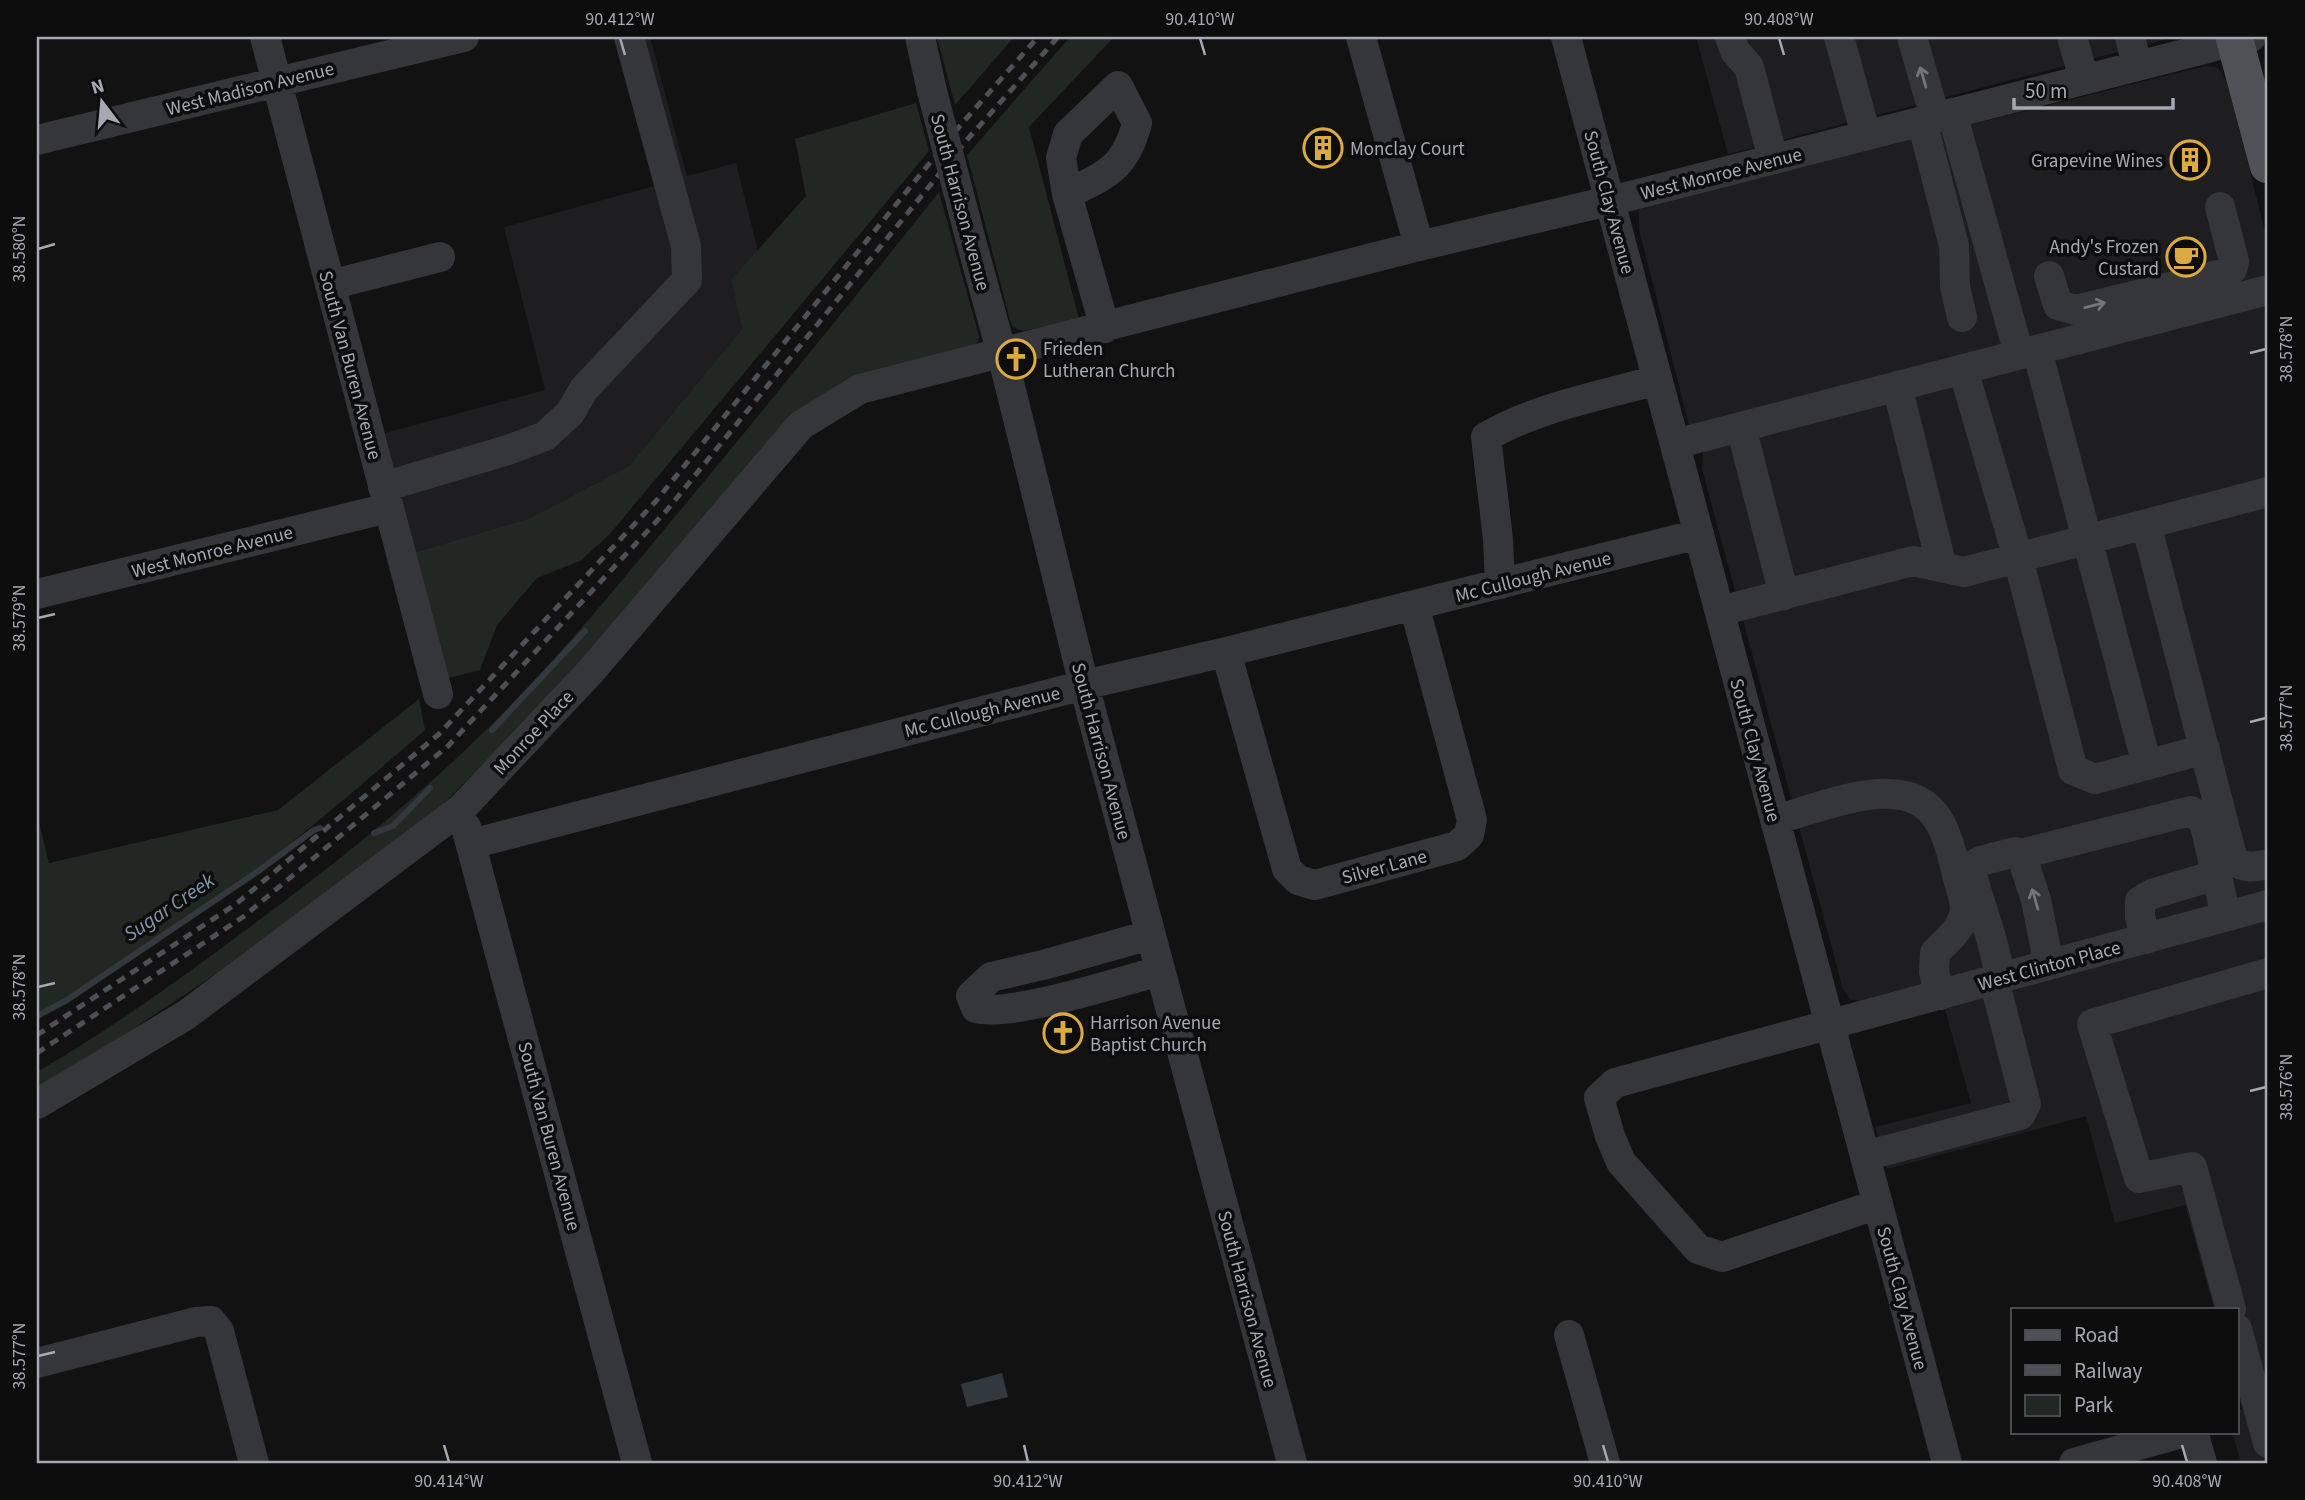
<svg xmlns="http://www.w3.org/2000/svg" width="2305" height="1500" font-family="'Source Sans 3',sans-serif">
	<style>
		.built { fill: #1e1e20 }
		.green { fill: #212722 }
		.water { fill: #31383e }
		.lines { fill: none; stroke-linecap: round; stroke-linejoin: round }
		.stream { stroke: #31383e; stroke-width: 6 }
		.minor { stroke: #35363a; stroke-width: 30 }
		.major { stroke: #505156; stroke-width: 37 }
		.rail { stroke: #4f5055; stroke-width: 5; stroke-dasharray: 9 7; stroke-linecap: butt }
		.minor-bridge { stroke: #35363a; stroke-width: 30 }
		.oneway { stroke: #73757c }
		.ticks { fill: none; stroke: #a5a9b2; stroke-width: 2.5 }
		.labels { text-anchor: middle; stroke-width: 7; stroke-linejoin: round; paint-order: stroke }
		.street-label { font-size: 19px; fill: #a5a9b2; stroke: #0d0d0e }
		.poi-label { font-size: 19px; fill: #a5a9b2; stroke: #0d0d0e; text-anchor: start }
		.water-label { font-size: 21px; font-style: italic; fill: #8096aa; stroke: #0d0d0e }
		.neatline { fill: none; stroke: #a5a9b2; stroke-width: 2.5 }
		.ticks-label { font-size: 18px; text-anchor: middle; fill: #a5a9b2 }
	</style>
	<rect width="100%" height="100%" fill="#121213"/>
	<path class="built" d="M616,37H650L687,176L736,163L758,251L731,280L742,329L629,466L530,518L416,552L385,433L545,390L504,227L654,186Z
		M1696,37H2175L1728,154Z
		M2205,66L2216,67L2222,73L2228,86L2268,243V279L1690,429L1639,229V210L1650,205Z
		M2268,302V891L1859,1001L1850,999L1843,989L1702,469L1703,452L1714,446Z
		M2268,917V1463H2241L2232,1432H2237V1411L2242,1409L2237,1389V1309H2214L2185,1205L2115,1223L2086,1116L1887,1169L1875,1127L1971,1103L1944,1006Z"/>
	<path class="green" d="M937,37H1014L955,105Z
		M1070,37H1114L1029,127L1079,319L1023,331L1013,327L1010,320L967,155Z
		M916,103L929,151L609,535L580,561L537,578L497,625L480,670L448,678L416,552L530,518L629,466L742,329L731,280L806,196L795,139Z
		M939,192L979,336L978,342L972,347L844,381L805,407L554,693L439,808L217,973L103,1049L37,1090V1072C114,1027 186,975 258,921C340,860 420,796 492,724C559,658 618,585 678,513C766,407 853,300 939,192Z
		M419,699L425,730C321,820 216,909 99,981C79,993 57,1002 37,1013V814L49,863L278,810Z"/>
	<path class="water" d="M1002,1373L1008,1397L967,1407L961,1384Z"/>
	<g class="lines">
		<path class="stream" d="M492,730L585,631
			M374,833L393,826L430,788
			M37,1016L67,1000L257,872L314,830L320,828"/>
		<path class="minor" d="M265,37L438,694
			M920,37L932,91
			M1361,37L1419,246
			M1566,37L1947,1463
			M1730,37L1735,51L1749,67L1773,159
			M1839,37L1866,135
			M1912,37L1935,117
			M2072,37L2084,79
			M2130,37L2137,66
			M1952,113L2019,354
			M1922,121L1954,246L1955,287L1962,317
			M37,140L464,37
			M1067,194C1106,175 1125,169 1137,123L1118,86L1068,134L1061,158L1067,194L1105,328
			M970,237L1002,354L1084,685L1292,1463
			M2049,276L2058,305L2076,310L2226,273L2232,269L2234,261L2220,207
			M330,285L440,257
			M2037,350L2147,765
			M1963,369L2018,558L2073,770L2095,779L2205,749
			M1897,386L1942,567
			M1741,427L1784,595
			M1675,444L2268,290
			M383,487L508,450L545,436L570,413L584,389L687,280L686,246L629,37
			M2146,524L2233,860C2244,869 2255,867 2268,864
			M1500,584L1498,539L1486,437C1537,407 1600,396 1657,380
			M37,594L388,508
			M1720,611L1913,561L1964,572L2268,492
			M1226,652L1287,869L1298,880L1315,885L1457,846L1469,835L1472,820L1414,605
			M1775,820C1807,811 1857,792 1890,794C1941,795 1948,839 1958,878C1961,889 1967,904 1964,915C1960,931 1946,941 1935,953L1934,972L1940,995
			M466,827L637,1463
			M471,844L1084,685L1226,652L1699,534
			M2021,854L2191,811L2204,821L2226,916
			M1150,935L1043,965L991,977L971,996L976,1008C1009,1018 1121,981 1160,971
			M2146,939L2140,917V901L2152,894L2216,875
			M2000,979C1995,940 1979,905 1970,867L1981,861L2015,852L2021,854L2036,900L2049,965
			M37,1104L186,1015L461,809L591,671L801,425L860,389L1419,246L1634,195L2251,37
			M1865,1156L2020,1115L2026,1104L1994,980
			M1878,1204L1722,1257L1698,1249L1621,1162L1610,1136L1599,1098L1615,1083L2268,905
			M2231,1309L2192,1167L2139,1178L2092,1024L2268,973
			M2237,1329L2268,1443
			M1569,1335L1605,1463
			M37,1363L196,1322L211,1321L219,1331L254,1463
			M2193,1432L2202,1463
			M2074,1463L2185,1432"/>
		<path class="major" d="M2234,37L2268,165"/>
		<path class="rail" d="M37,1035L236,904L439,734L656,501L958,128L1038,37
			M37,1053L243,917L448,746L667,510L966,141L1058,37"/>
		<path class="minor-bridge" d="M932,91L970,237"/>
	</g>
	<defs><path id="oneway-shaft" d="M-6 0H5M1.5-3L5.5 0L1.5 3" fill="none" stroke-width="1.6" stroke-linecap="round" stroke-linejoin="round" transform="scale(1.75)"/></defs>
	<g class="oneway">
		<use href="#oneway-shaft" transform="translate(1923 77) rotate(-106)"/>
		<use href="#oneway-shaft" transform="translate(2095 305) rotate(-14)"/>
		<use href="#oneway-shaft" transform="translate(2035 899) rotate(-106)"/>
	</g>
	<path class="ticks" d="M620,38L625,55M1200,38L1205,55M1779,38L1784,55M38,249L55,244M2250,353L2266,349M38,618L55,614M2250,722L2266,718M38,987L55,983M2250,1091L2266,1087M38,1356L55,1352M444,1445L449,1462M1024,1445L1028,1462M1603,1445L1608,1462M2182,1445L2187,1462"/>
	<defs>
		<g id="building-ring" transform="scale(2.0125)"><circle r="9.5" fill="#0d0d0e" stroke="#dbaa42" stroke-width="1.5"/><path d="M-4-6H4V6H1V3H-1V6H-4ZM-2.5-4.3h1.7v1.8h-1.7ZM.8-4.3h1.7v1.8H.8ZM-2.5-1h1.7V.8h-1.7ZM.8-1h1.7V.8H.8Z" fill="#dbaa42"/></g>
		<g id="cafe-ring" transform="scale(2.0125)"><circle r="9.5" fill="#0d0d0e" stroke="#dbaa42" stroke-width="1.5"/><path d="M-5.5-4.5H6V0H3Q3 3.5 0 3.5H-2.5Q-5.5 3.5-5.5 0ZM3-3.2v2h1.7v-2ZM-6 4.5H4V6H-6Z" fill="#dbaa42"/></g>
		<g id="church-ring" transform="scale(2.0125)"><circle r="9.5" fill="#0d0d0e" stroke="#dbaa42" stroke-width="1.5"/><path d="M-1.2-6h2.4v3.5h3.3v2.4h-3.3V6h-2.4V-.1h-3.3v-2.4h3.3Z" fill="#dbaa42"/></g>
	</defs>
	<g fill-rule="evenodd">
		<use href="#building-ring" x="1323" y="148"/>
		<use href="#building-ring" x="2190" y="160"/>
		<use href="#cafe-ring" x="2186" y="257"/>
		<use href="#church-ring" x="1016" y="359"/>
		<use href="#church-ring" x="1063" y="1033"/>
	</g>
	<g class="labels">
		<g class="street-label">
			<text transform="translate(250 88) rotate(-14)" y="7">West Madison Avenue</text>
			<text transform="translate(1721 173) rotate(-14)" y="7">West Monroe Avenue</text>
			<text transform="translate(961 202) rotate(75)" y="7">South Harrison Avenue</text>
			<text transform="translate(1610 202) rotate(75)" y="7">South Clay Avenue</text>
			<text transform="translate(351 365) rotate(75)" y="7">South Van Buren Avenue</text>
			<text transform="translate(212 551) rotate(-14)" y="7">West Monroe Avenue</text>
			<text transform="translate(1533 576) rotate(-14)" y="7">Mc Cullough Avenue</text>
			<text transform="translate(982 711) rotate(-14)" y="7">Mc Cullough Avenue</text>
			<text transform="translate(533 732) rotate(-47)" y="7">Monroe Place</text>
			<text transform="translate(1756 750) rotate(75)" y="7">South Clay Avenue</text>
			<text transform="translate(1102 751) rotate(75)" y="7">South Harrison Avenue</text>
			<text transform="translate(1384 866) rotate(-15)" y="7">Silver Lane</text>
			<text transform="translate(2049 965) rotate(-15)" y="7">West Clinton Place</text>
			<text transform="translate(550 1136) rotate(75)" y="7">South Van Buren Avenue</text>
			<text transform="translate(1903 1298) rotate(75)" y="7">South Clay Avenue</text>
			<text transform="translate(1248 1299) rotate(75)" y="7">South Harrison Avenue</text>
		</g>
		<g class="poi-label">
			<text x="1350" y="155">Monclay Court</text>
			<text x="2163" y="167" text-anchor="end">Grapevine Wines</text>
			<text x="2159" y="253" text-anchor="end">Andy's Frozen<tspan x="2159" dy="22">Custard</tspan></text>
			<text x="1043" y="355">Frieden<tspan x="1043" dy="22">Lutheran Church</tspan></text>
			<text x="1090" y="1029">Harrison Avenue<tspan x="1090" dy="22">Baptist Church</tspan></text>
		</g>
		<g class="water-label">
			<text transform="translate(169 907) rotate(-34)" y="7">Sugar Creek</text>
		</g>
	</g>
	<rect width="2305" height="1500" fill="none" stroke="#0d0d0e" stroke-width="77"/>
	<rect x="2011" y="1308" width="228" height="126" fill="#0d0d0e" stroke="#4a4b50" stroke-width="2"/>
	<rect x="2025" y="1330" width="35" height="10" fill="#505156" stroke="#4a4b50" stroke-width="2"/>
	<text x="2074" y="1342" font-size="21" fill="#a5a9b2">Road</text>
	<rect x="2025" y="1365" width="35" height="10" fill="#4f5055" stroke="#4a4b50" stroke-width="2"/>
	<text x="2074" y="1378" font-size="21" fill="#a5a9b2">Railway</text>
	<rect x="2025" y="1395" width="35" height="21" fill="#212722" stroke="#4a4b50" stroke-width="2"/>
	<text x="2074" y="1412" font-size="21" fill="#a5a9b2">Park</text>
	<g transform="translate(102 102) rotate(344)" stroke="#0d0d0e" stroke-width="5" paint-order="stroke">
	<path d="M0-5L12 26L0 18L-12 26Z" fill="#a5a9b2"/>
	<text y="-10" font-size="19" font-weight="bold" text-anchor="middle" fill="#a5a9b2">N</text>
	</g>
	<path d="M2014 98v10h159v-10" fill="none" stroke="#a5a9b2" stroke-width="3.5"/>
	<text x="2025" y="98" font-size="21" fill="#a5a9b2" stroke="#0d0d0e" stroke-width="5" paint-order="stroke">50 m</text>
	<rect x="38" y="38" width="2228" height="1424" class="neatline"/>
	<g class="ticks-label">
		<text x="620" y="25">90.412°W</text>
		<text x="1200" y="25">90.410°W</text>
		<text x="1779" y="25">90.408°W</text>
		<text transform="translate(19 249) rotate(-90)" y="6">38.580°N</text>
		<text transform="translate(2286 349) rotate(-90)" y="6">38.578°N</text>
		<text transform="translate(19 618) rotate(-90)" y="6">38.579°N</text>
		<text transform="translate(2286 718) rotate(-90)" y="6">38.577°N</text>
		<text transform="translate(19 987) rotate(-90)" y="6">38.578°N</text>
		<text transform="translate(2286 1087) rotate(-90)" y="6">38.576°N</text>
		<text transform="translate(19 1356) rotate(-90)" y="6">38.577°N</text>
		<text x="449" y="1487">90.414°W</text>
		<text x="1028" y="1487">90.412°W</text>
		<text x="1608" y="1487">90.410°W</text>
		<text x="2187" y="1487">90.408°W</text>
	</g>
</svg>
